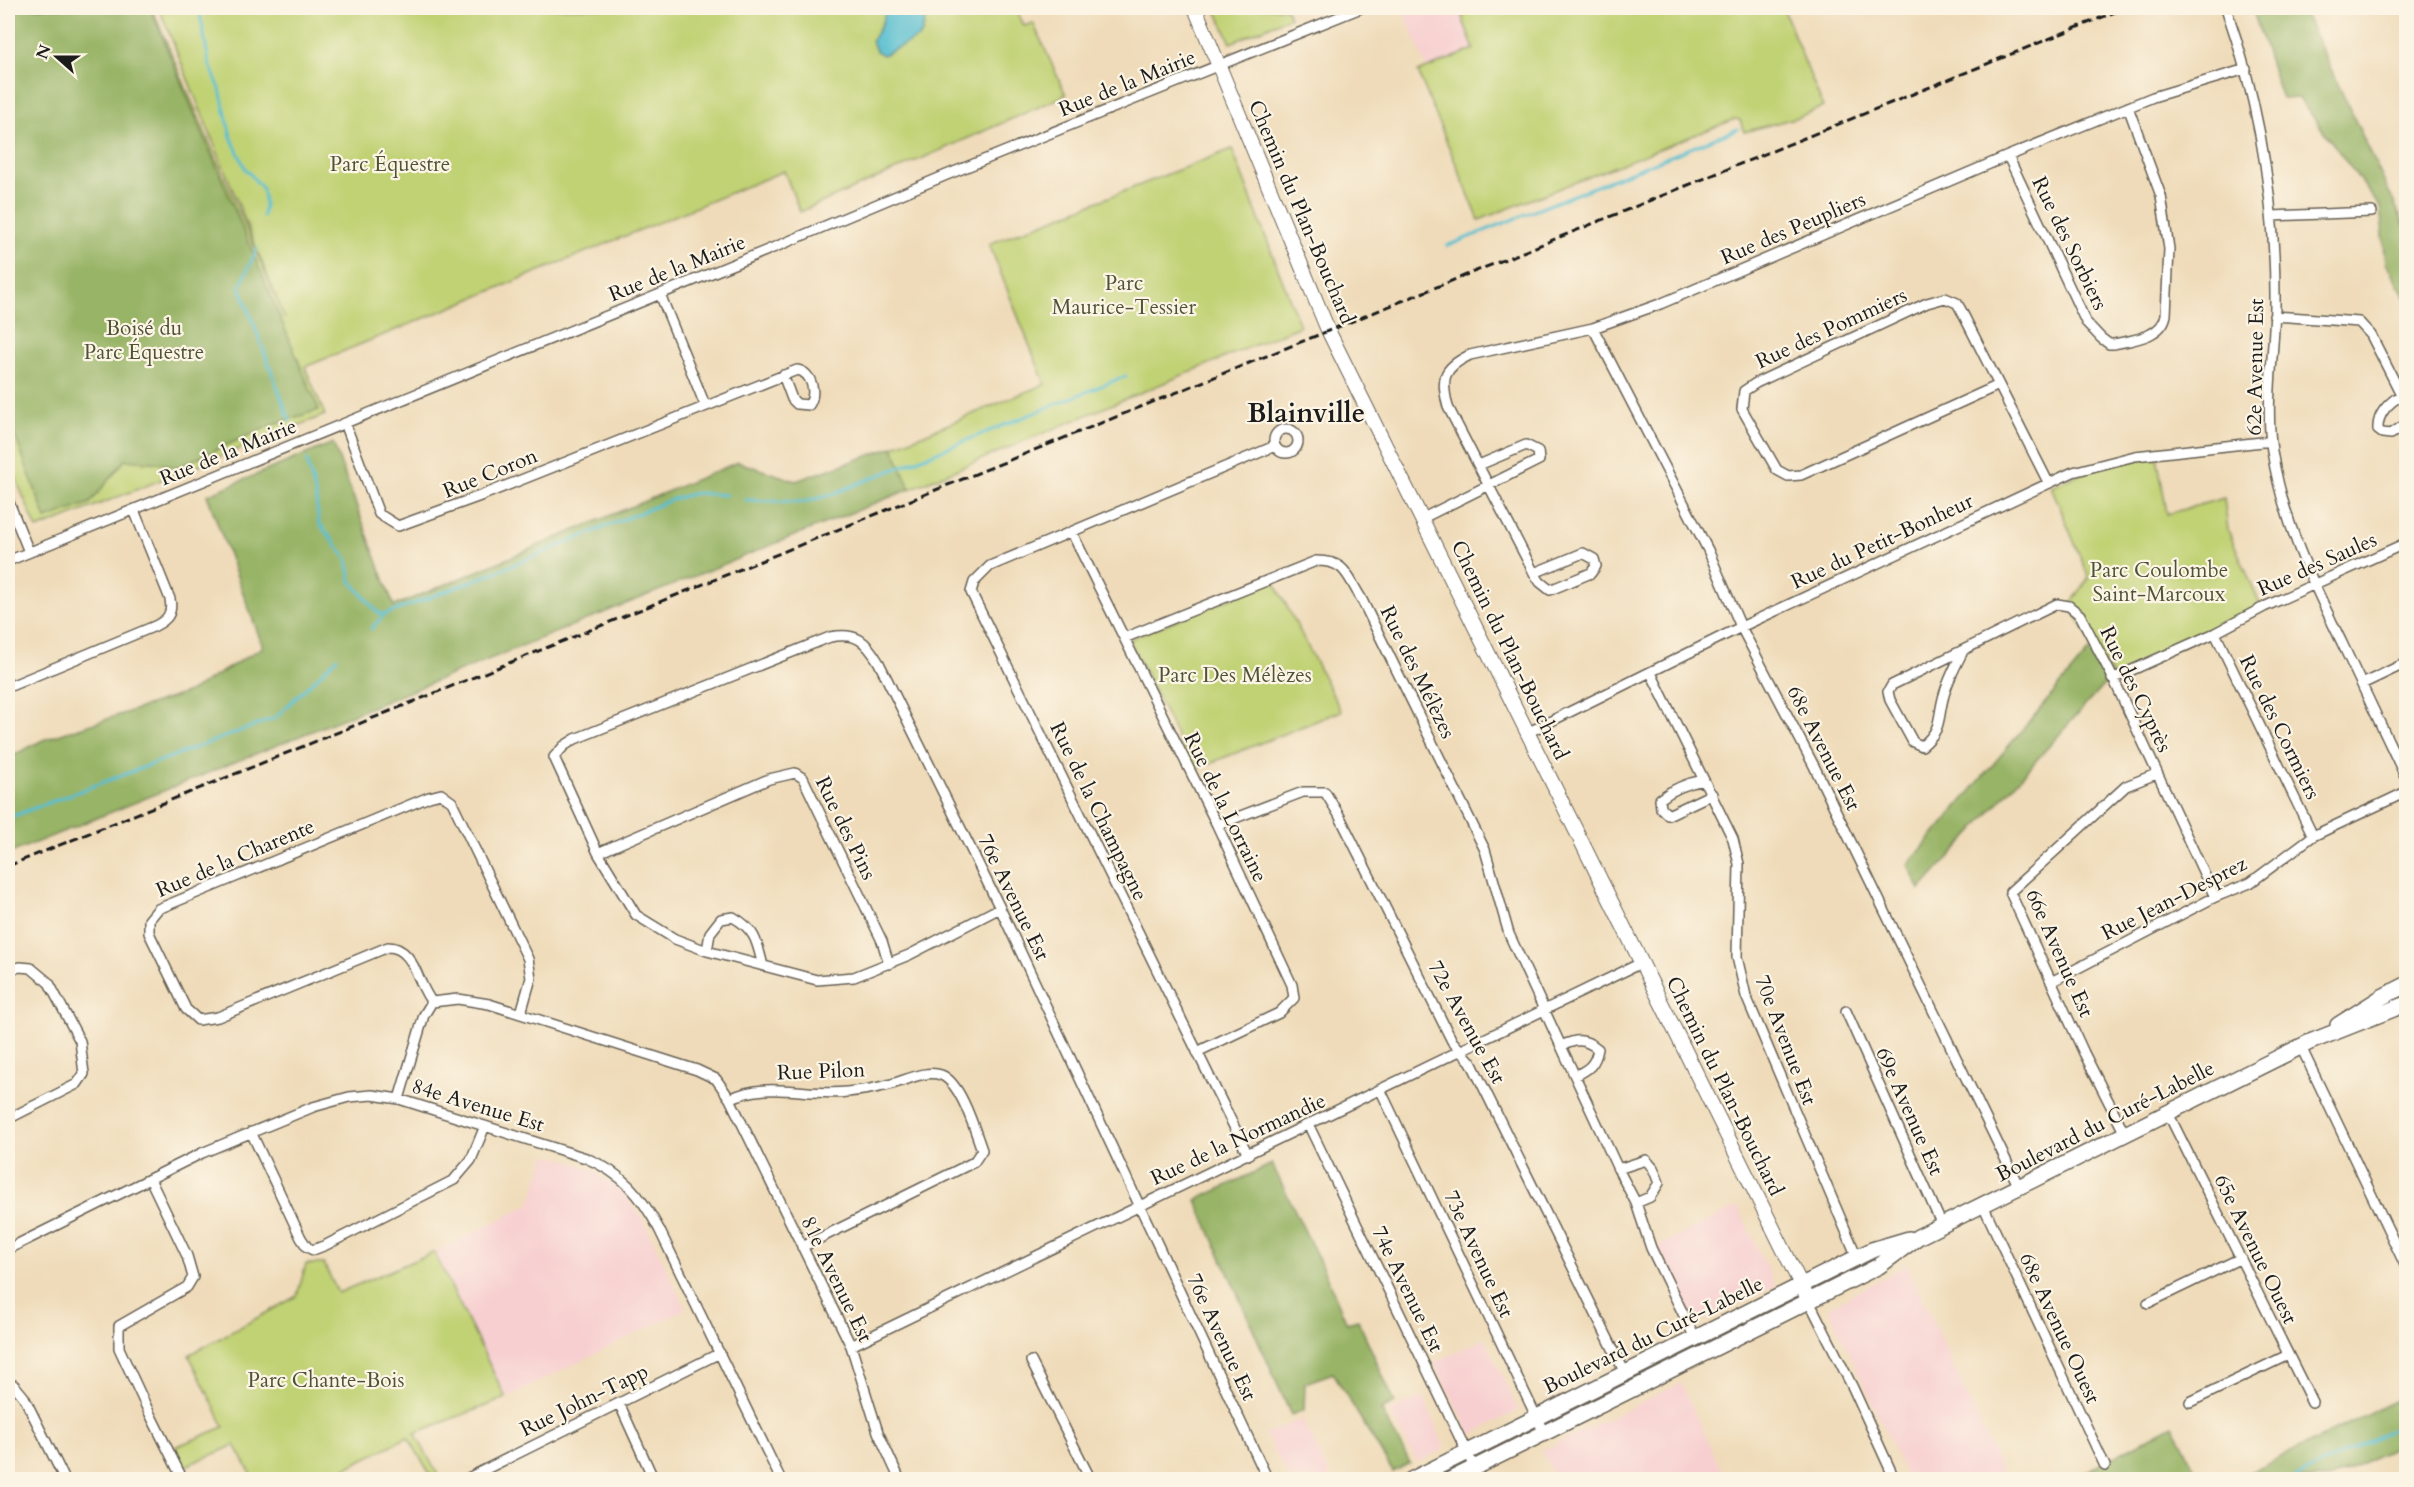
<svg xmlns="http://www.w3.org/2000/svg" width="2414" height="1487" font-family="Cardo,serif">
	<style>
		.built { fill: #f7cfd0 }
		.green { fill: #c1d275; stroke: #6e7748; stroke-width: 1.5 }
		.forest { fill: #98b466; stroke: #5a6841; stroke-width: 1.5 }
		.water { fill: #54bed0; stroke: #386d76; stroke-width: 1.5 }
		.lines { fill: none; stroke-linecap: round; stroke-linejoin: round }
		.stream { stroke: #54bed0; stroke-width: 3 }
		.street-casing { stroke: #665f53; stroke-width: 12 }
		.secondary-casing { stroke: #665f53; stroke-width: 16 }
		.primary-casing { stroke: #665f53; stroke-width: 18 }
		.street { stroke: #fff; stroke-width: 9 }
		.secondary { stroke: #fff; stroke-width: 14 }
		.primary { stroke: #fff; stroke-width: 15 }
		.rail { stroke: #1c1c1c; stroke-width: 3; stroke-dasharray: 9 4.5; stroke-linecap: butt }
		.labels { text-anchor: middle; stroke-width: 4.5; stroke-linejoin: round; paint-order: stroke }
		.street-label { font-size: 21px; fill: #1c1c1c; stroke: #fcf5e5 }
		.park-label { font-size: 21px; fill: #4e5337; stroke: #fcf5e5 }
		.district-label { font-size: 27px; font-weight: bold; fill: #1c1c1c; stroke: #fcf5e5 }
	</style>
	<rect width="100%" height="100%" fill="#fcf5e5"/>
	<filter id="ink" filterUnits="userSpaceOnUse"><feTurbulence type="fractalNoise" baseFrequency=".0167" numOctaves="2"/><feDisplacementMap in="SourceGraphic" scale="12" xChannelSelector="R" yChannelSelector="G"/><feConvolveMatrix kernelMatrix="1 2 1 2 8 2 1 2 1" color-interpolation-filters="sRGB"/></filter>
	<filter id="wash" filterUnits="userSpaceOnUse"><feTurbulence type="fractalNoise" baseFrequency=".008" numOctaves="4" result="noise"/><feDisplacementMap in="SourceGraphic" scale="24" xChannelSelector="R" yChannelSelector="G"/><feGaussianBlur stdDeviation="1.35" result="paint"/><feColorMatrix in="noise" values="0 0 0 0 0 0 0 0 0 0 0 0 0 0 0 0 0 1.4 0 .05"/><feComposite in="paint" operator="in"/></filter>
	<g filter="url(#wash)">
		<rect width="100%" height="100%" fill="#efdbb9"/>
		<path class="built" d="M1399,8H1468L1466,15L1474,49L1427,68L1406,17Z
			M546,1155L570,1161L598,1172V1175L612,1183L625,1195L643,1220L686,1309L506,1398L434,1252L530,1204Z
			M1738,1206L1775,1286L1705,1320L1696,1319L1691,1317L1658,1246Z
			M1907,1265L2005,1479H1908L1828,1308Z
			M1485,1338L1518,1410L1471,1435L1434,1363Z
			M1681,1383L1725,1479H1555L1542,1451Z
			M1423,1396L1445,1449L1417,1462L1389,1411Z
			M1302,1419L1332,1479H1290L1265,1434Z"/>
		<path class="green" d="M8,8H152L285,319L159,8H887L885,17L877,32L889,52L922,33L927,10L937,8L953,18L970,11L972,8H1016L1024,26L1033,23L1066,95L800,212L784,171L305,367L325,415L37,529L8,460Z
			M1215,8H1286L1290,17L1231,43Z
			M1468,8H1783L1823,107L1798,117L1744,132L1740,120L1735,119L1479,220L1418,72L1474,49L1462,17L1467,13Z
			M1232,149L1300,326L910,489L893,447L1045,384L989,244Z
			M2157,456L2167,514L2224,498L2228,530L2262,608L2113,678L2070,605L2089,578L2051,486L2102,465Z
			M1274,581L1341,711L1193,770L1129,639Z
			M434,1252L506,1398L415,1433L440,1479H433L408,1437L324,1479H254L235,1445L183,1467L175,1447L224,1427L189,1355L297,1296L306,1264H324L338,1293Z"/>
		<path class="forest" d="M8,8H150L319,410L274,424L176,468L161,463L125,460L90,503L46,519L8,417Z
			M2252,8H2302L2406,228V298L2386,263L2380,207L2299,98L2282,99Z
			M333,443L394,606L738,462L796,481L893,447L910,489L8,854V758L43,740L189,692L263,647L207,495Z
			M2089,651L2109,679L1920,890L1908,865Z
			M1272,1164L1319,1260L1347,1323L1358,1320L1395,1403L1381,1410L1410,1463L1393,1472L1333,1373L1305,1383L1304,1410L1291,1415L1196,1200Z
			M2406,1395V1442L2329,1479H2236Z
			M2173,1425L2200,1479L2071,1480Z"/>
		<path class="water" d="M887,8H933L927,10L922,33L918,38L883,55L876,51L872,41L881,25Z"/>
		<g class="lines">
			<path class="stream" d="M199,8L209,63L220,89L231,137L245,168L262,188L265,204L263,216
				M1447,246L1738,129
				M257,248L240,287L290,421
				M307,461L315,492L319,523L347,559L351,581L377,612L384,615
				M746,500L803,502L830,495L1126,376
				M371,629L384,615L491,574L673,499L696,493L726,495
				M8,818L275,718L337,658
				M2291,1480L2406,1422"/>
		</g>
	</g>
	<g filter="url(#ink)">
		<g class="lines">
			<g class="street-casing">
				<path id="street" d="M1859,8H1866
					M2226,8C2260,105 2276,203 2275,306C2274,355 2265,403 2272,451C2283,522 2311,579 2342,643C2363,688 2385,733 2406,778
					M2406,8V15
					M2008,156L2086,322L2101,338L2109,344H2114C2133,340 2162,337 2166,315L2169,249L2161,196L2128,107
					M2272,216L2372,212
					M660,294L705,405
					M2274,316L2359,322L2371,335L2406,404
					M1593,328L1708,550L1741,627L1814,766L2019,1187
					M1999,385L1801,475L1788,476L1777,470L1742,409L1744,391L1756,383L1927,303L1945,298L1957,303L1961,310L2048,482
					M2402,394C2389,403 2377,413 2378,430L2382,433L2391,434L2406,424
					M345,423L379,514L398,526L483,495L797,370C812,372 817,394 809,405L797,404L792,399L783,375
					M1274 441a12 12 0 1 1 24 0a12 12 0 1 1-24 0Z
					M8,500L29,552
					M1421,519L1539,460L1538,451L1526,445L1479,465
					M1072,533L1217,825L1292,985L1294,998L1279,1013L1197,1052
					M8,561L780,245L944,176L1361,8
					M1534,573L1583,553L1594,559L1596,566L1591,573L1550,590L1540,582L1534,573L1448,407C1441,379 1442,368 1470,355L1593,328L1660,304L2008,156L2153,97L2246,69
					M2215,633L2313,836
					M1124,638L1316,561C1346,561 1346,574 1361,598L1485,850L1509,934L1618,1169L1636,1203L1651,1248L1695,1338
					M1963,651C1956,665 1948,680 1944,695C1937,719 1943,729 1922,746L1913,742L1890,700L1888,692L1892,685L2057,604L2069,606L2080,615L2113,678L2215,897
					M1651,673L1733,839L1739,864L1737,957L1746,996L1857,1257
					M2112,679L2215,633L2264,607L2406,543
					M2362,684L2406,663
					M8,687L155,626C167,620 173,614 170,599L134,510
					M1527,733L1741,627L2073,472L2135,456L2271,441
					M1704,780C1687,783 1674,788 1660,799L1661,808L1668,815L1712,794
					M1217,825L1303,792H1325L1339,815L1452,1041L1471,1062L1625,1373
					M598,853L769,779L795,773L803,778L813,799L882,941L889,964
					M1000,908L909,955L854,977L817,980L707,951L675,939L636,915L598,853L554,757L564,746L575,739L830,637C857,632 866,641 879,663L1000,908L1268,1480
					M707,951L710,933L721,919L733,917C756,930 757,942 763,966
					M8,970L20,967L31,968L49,983L80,1041L84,1074L77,1084L8,1119
					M2051,982L2215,897L2250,883L2313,836L2406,792
					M432,1002C417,985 415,947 388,947L218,1017L198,1020L186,1009L149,933V920L158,909L429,797L441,794L452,802L528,959L531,978L521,1013
					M432,1002L458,999L489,1004L697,1070L716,1079L730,1099L851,1346L878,1432L900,1480
					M1846,1011L1942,1225
					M1561,1046C1576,1039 1584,1038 1598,1049C1595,1065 1589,1069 1575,1076
					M2301,1047L2406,1267
					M1381,1091L1544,1433
					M399,1099L424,1015L432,1002
					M730,1099C766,1080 809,1097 847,1092C859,1091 872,1089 884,1086C901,1083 924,1069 941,1075C961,1082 975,1131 982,1150L974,1162L802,1247
					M2168,1113L2312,1402
					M1309,1126L1474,1467
					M251,1132L301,1238L307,1247L313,1250L326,1245L454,1180L471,1160L485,1126
					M2125,1134L2084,1053L2010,892L2126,786L2156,774
					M1248,1155L971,592L974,582L990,566L1275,446
					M1618,1169L1646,1160L1653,1168L1659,1183L1650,1197L1636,1203
					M150,1179L187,1256L193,1277L187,1287L119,1326V1348L146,1406L183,1480
					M1983,1205L2105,1466
					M8,1249L202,1153L313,1107L349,1097L372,1095L399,1099L586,1158C622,1173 641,1195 659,1229L781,1480
					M1809,1301L1853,1388L1895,1480
					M2148,1303L2241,1258
					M851,1346L1641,963
					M1031,1361L1091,1480
					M8,1385H14L24,1397L65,1480
					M2190,1402L2288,1355
					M619,1403L654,1480
					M464,1480L720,1353"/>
			</g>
			<g class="secondary-casing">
				<path id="secondary" d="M1195,8L1328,330L1809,1301"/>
			</g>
			<g class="primary-casing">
				<path id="primary" d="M2338,1025L2382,997L2406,985
					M1411,1480L1872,1250L1909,1239
					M1450,1480L1879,1266L1918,1237L2310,1042L2406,1004"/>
			</g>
			<use href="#street" class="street"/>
			<use href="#secondary" class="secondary"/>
			<use href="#primary" class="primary"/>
			<path class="rail" d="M8,866L2125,8"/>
		</g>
	</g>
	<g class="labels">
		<g class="street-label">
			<text transform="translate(1127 83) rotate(-22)" y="7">Rue de la Mairie</text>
			<text transform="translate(1302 212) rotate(67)" y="7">Chemin du Plan-Bouchard</text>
			<text transform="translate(1793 228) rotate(-23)" y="7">Rue des Peupliers</text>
			<text transform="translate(2070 243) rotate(64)" y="7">Rue des Sorbiers</text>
			<text transform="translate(677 268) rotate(-22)" y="7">Rue de la Mairie</text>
			<text transform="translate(1831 328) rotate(-25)" y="7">Rue des Pommiers</text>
			<text transform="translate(2255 367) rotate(-89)" y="7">62e Avenue Est</text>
			<text transform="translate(228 452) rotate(-22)" y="7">Rue de la Mairie</text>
			<text transform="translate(490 473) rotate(-22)" y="7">Rue Coron</text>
			<text transform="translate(1882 541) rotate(-25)" y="7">Rue du Petit-Bonheur</text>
			<text transform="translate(2317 564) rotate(-24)" y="7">Rue des Saules</text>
			<text transform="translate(1510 650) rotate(64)" y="7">Chemin du Plan-Bouchard</text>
			<text transform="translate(1418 672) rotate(64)" y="7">Rue des Mélèzes</text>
			<text transform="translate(2136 689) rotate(64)" y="7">Rue des Cyprès</text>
			<text transform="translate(2280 727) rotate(64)" y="7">Rue des Cormiers</text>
			<text transform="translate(1824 748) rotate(63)" y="7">68e Avenue Est</text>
			<text transform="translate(1226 807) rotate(64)" y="7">Rue de la Lorraine</text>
			<text transform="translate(1099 811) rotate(64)" y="7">Rue de la Champagne</text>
			<text transform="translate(846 828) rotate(64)" y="7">Rue des Pins</text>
			<text transform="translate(235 858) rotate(-23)" y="7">Rue de la Charente</text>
			<text transform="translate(1014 897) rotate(64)" y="7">76e Avenue Est</text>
			<text transform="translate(2174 898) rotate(-27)" y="7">Rue Jean-Desprez</text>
			<text transform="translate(2060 953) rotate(66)" y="7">66e Avenue Est</text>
			<text transform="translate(1467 1022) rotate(61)" y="7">72e Avenue Est</text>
			<text transform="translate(1786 1040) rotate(69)" y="7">70e Avenue Est</text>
			<text transform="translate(821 1071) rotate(-2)" y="7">Rue Pilon</text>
			<text transform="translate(1725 1086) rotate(64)" y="7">Chemin du Plan-Bouchard</text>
			<text transform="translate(478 1105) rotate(17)" y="7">84e Avenue Est</text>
			<text transform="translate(1910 1111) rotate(66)" y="7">69e Avenue Est</text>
			<text transform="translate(2105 1121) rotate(-27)" y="7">Boulevard du Curé-Labelle</text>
			<text transform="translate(1238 1139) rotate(-25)" y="7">Rue de la Normandie</text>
			<text transform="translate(2256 1249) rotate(64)" y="7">65e Avenue Ouest</text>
			<text transform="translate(1479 1254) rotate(65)" y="7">73e Avenue Est</text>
			<text transform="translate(837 1279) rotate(64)" y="7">81e Avenue Est</text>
			<text transform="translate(1408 1289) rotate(64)" y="7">74e Avenue Est</text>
			<text transform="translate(2060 1328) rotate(65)" y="7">68e Avenue Ouest</text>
			<text transform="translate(1653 1335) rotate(-26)" y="7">Boulevard du Curé-Labelle</text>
			<text transform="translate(1222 1337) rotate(65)" y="7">76e Avenue Est</text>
			<text transform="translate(584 1400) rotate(-26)" y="7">Rue John-Tapp</text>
		</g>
		<g class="park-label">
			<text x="390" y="171">Parc Équestre</text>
			<text x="1124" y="290">Parc<tspan x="1124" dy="24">Maurice-Tessier</tspan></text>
			<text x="144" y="335">Boisé du<tspan x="144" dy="24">Parc Équestre</tspan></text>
			<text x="2159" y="577">Parc Coulombe<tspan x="2159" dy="24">Saint-Marcoux</tspan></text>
			<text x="1235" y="682">Parc Des Mélèzes</text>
			<text x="326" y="1387">Parc Chante-Bois</text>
		</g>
		<g class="district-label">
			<text x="1306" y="422">Blainville</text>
		</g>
	</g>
	<rect width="2414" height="1487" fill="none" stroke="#fcf5e5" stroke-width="30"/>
	<g transform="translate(57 57) rotate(291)" stroke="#fcf5e5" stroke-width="4.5" paint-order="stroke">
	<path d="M0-4.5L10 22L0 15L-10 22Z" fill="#1c1c1c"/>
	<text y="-9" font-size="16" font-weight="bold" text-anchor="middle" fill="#1c1c1c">N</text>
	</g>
</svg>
